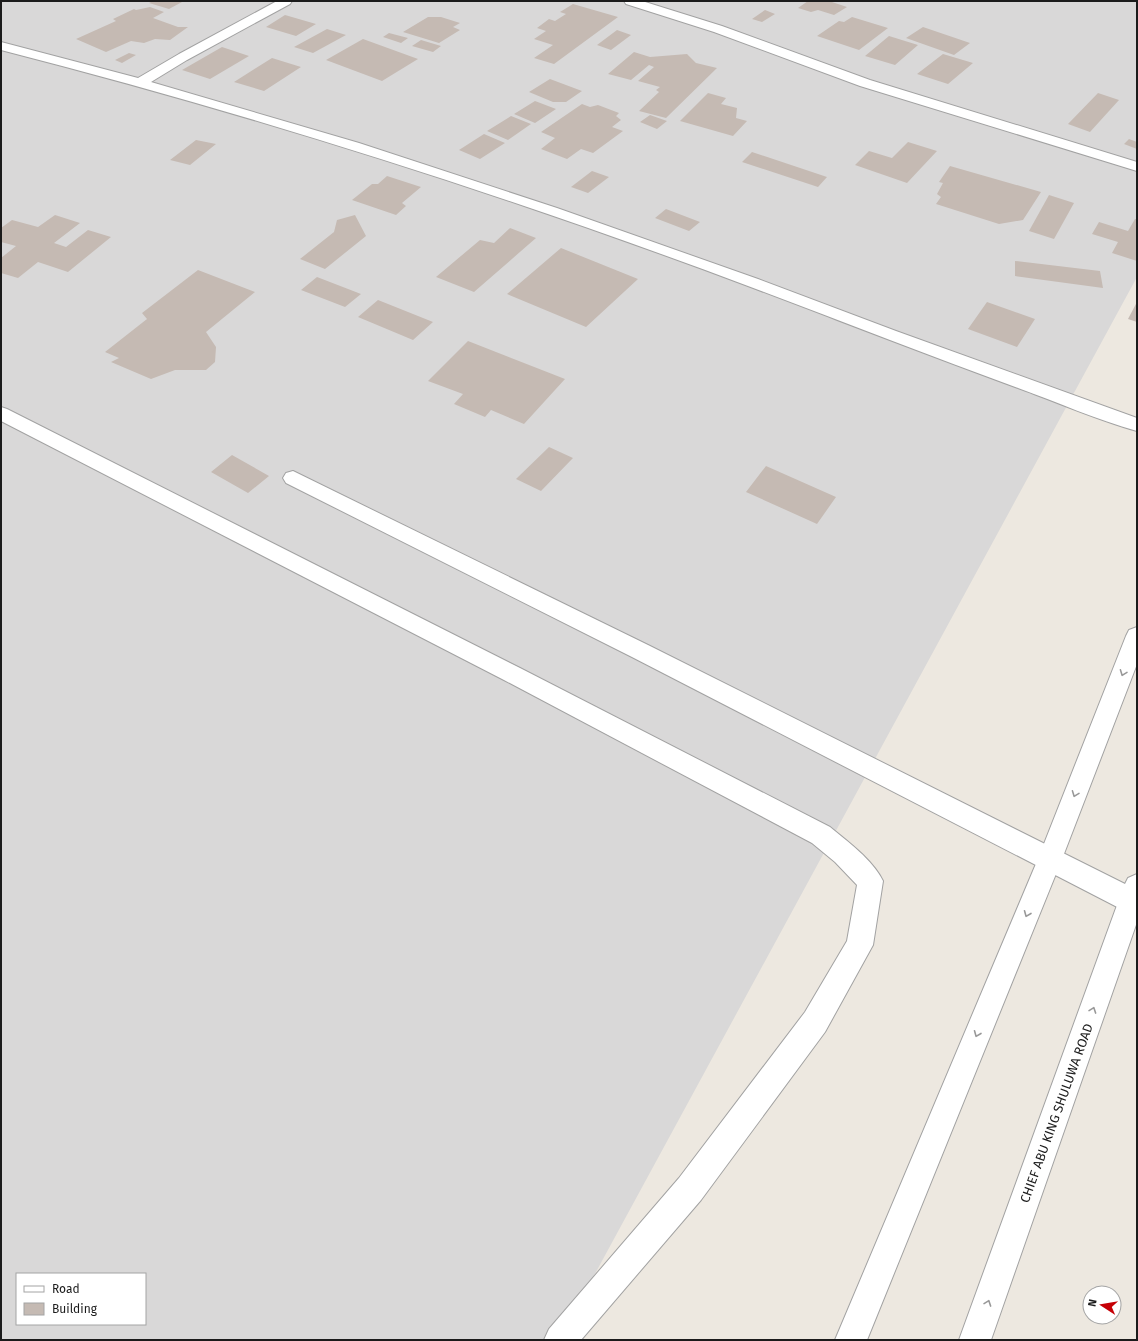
<svg xmlns="http://www.w3.org/2000/svg" width="1138" height="1341" font-family="'Fira Sans',sans-serif">
	<style>
		.residential { fill: #d9d8d8; fill-rule: evenodd }
		.building { fill: #c5bab3 }
		.lines { fill: none; stroke-linecap: round; stroke-linejoin: round }
		.minor-casing { stroke: #a2a2a2; stroke-width: 2 }
		.tertiary-casing { stroke: #a2a2a2; stroke-width: 2 }
		.minor { fill: #fff; fill-rule: evenodd }
		.tertiary { fill: #fff; fill-rule: evenodd }
		.oneway { stroke: #989898 }
		.labels { text-anchor: middle; stroke-width: 3; stroke-linejoin: round; paint-order: stroke }
		.near-street-label { font-size: 13px; fill: #1b1b1b; stroke: #fff }
	</style>
	<rect width="100%" height="100%" fill="#ede8e0"/>
	<path class="residential" d="M1,1H1137V277L559,1340H1ZM17,1274H145V1324H17Z"/>
	<path class="building" d="M153,1H178L182,2L169,9L149,3Z
		M808,1H829L847,7L834,15L818,10L811,12L798,8Z
		M573,4L618,17L554,64L534,58L553,45L534,39L546,31L537,28L549,19L555,21L566,14L560,12Z
		M150,7L164,12L153,18L178,27H188L170,40L155,39L144,43L131,41L106,52L76,39L116,21L113,19L134,9L136,10Z
		M765,10L775,14L762,22L752,19Z
		M285,15L316,24L296,36L266,27Z
		M428,17H441L460,23L453,27L460,30L439,43L403,32Z
		M852,17L888,28L859,50L817,36L839,21L844,22Z
		M923,27L970,43L954,55L906,38Z
		M327,29L346,35L313,53L294,47Z
		M617,30L631,35L611,50L597,45Z
		M389,33L408,38L401,43L383,37Z
		M889,36L918,45L895,65L865,56Z
		M363,39L418,59L382,81L326,60Z
		M421,40L441,46L433,52L412,46Z
		M222,47L249,56L210,79L182,70Z
		M634,52L650,57L687,54L696,63L717,68L666,118L639,111L659,92L656,90L660,87L638,81L654,67L649,65L631,80L608,74Z
		M129,53L136,55L122,63L115,60Z
		M943,54L973,63L948,84L917,74Z
		M272,58L301,67L264,91L234,82Z
		M550,79L582,91L566,102H553L529,92Z
		M708,93L726,98L721,104L737,108L736,118L747,121L733,136L680,121Z
		M1098,93L1119,100L1090,132L1068,124Z
		M535,101L556,109L535,123L514,114Z
		M582,104L590,107L598,105L619,113L616,116L621,120L612,127L623,131L593,153L581,149L567,159L541,149L555,138L541,132Z
		M650,115L667,121L657,129L640,122Z
		M511,116L531,124L508,140L487,131Z
		M484,134L505,143L480,159L459,150Z
		M1129,139L1137,142V149L1124,144Z
		M196,140L216,144L190,165L170,160Z
		M908,142L937,151L907,183L855,165L869,151L892,158Z
		M752,152L827,177L818,187L742,162Z
		M950,166L1041,192L1023,220L999,224L936,204L941,197L937,194L943,183L939,182Z
		M592,171L609,177L588,193L571,187Z
		M387,176L421,187L402,203L406,206L396,215L352,200L372,184H378Z
		M1049,195L1074,203L1054,239L1029,231Z
		M666,209L700,222L689,231L655,218Z
		M55,215L80,223L54,243L66,247L88,230L111,237L68,272L38,262L18,278L1,273V258L16,246L1,242V228L12,220L38,227Z
		M355,215L366,236L325,269L300,259L334,232L337,220Z
		M1135,219H1137V261L1112,253L1118,242L1092,234L1099,222L1128,231Z
		M510,228L536,238L474,292L436,277L480,240L494,243Z
		M561,248L638,279L586,327L507,294Z
		M1015,261L1100,271L1103,288L1015,276Z
		M198,270L255,292L206,332L216,347L215,362L206,370H175L151,379L111,362L119,358L105,352L147,319L142,313Z
		M317,277L361,294L345,307L301,290Z
		M378,300L433,322L413,340L358,317Z
		M987,302L1035,319L1017,347L968,329Z
		M1137,302V322L1128,319Z
		M468,341L565,379L524,424L491,410L485,417L454,404L463,394L428,381Z
		M549,447L573,458L541,491L516,479Z
		M232,455L269,476L248,493L211,472Z
		M766,466L836,497L817,524L746,492Z"/>
	<g class="lines">
		<g class="minor-casing">
			<path id="minor" d="M277,1H292L290,4L187,60L151,82L359,143L557,208L758,279L896,331L1137,418V431C1097,420 1057,402 1018,388C928,355 838,320 748,286C503,194 254,115 1,50V42L138,78L179,54Z
				M624,1H642L722,26L870,80L1137,162V171L860,86L714,32L626,4Z
				M1,407L7,409L520,668L830,827C847,841 873,860 883,881L873,945L825,1032L701,1200L581,1340H544L549,1329L679,1178L805,1012L847,941L857,885L835,862L812,843L504,680L1,421Z
				M293,471L648,645L1137,890V911L1132,913L1123,910L632,657L286,483L283,478L286,473Z"/>
		</g>
		<g class="tertiary-casing">
			<path id="tertiary" d="M1137,627V664L1062,859L867,1340H835L1038,859L1126,636L1129,630Z
				M1137,874V922L991,1340H959L1124,886L1128,878Z"/>
		</g>
		<use href="#minor" class="minor"/>
		<use href="#tertiary" class="tertiary"/>
	</g>
	<defs><path id="oneway-chevron" d="M-2-3.5L2.5 0L-2 3.5" fill="none" stroke-width="1.6" stroke-linecap="round" stroke-linejoin="round"/></defs>
	<g class="oneway">
		<use href="#oneway-chevron" transform="translate(1123 673) rotate(111)"/>
		<use href="#oneway-chevron" transform="translate(1075 794) rotate(111)"/>
		<use href="#oneway-chevron" transform="translate(1027 914) rotate(112)"/>
		<use href="#oneway-chevron" transform="translate(1093 1010) rotate(-70)"/>
		<use href="#oneway-chevron" transform="translate(977 1034) rotate(112)"/>
		<use href="#oneway-chevron" transform="translate(988 1303) rotate(-70)"/>
	</g>
	<g class="labels">
		<g class="near-street-label">
			<text transform="translate(1056 1113) rotate(-70)" y="5">CHIEF ABU KING SHULUWA ROAD</text>
		</g>
	</g>
	<rect width="1138" height="1341" fill="none" stroke="#1b1b1b" stroke-width="4"/>
	<rect x="16" y="1273" width="130" height="52" fill="#ffffff" stroke="#a4a4a4"/>
	<rect x="24" y="1286" width="20" height="6" fill="#ffffff" stroke="#a4a4a4"/>
	<text x="52" y="1293" font-size="12" fill="#1b1b1b">Road</text>
	<rect x="24" y="1303" width="20" height="12" fill="#c5bab3" stroke="#a4a4a4"/>
	<text x="52" y="1313" font-size="12" fill="#1b1b1b">Building</text>
	<g transform="translate(1102 1305) rotate(282)"><circle r="19" fill="#ffffff" stroke="#a4a4a4"/>
	<path d="M0-3L7 15L0 10L-7 15Z" fill="#c60006"/>
	<text y="-6" font-size="11" font-weight="bold" text-anchor="middle" fill="#1b1b1b">N</text>
	</g>
</svg>
